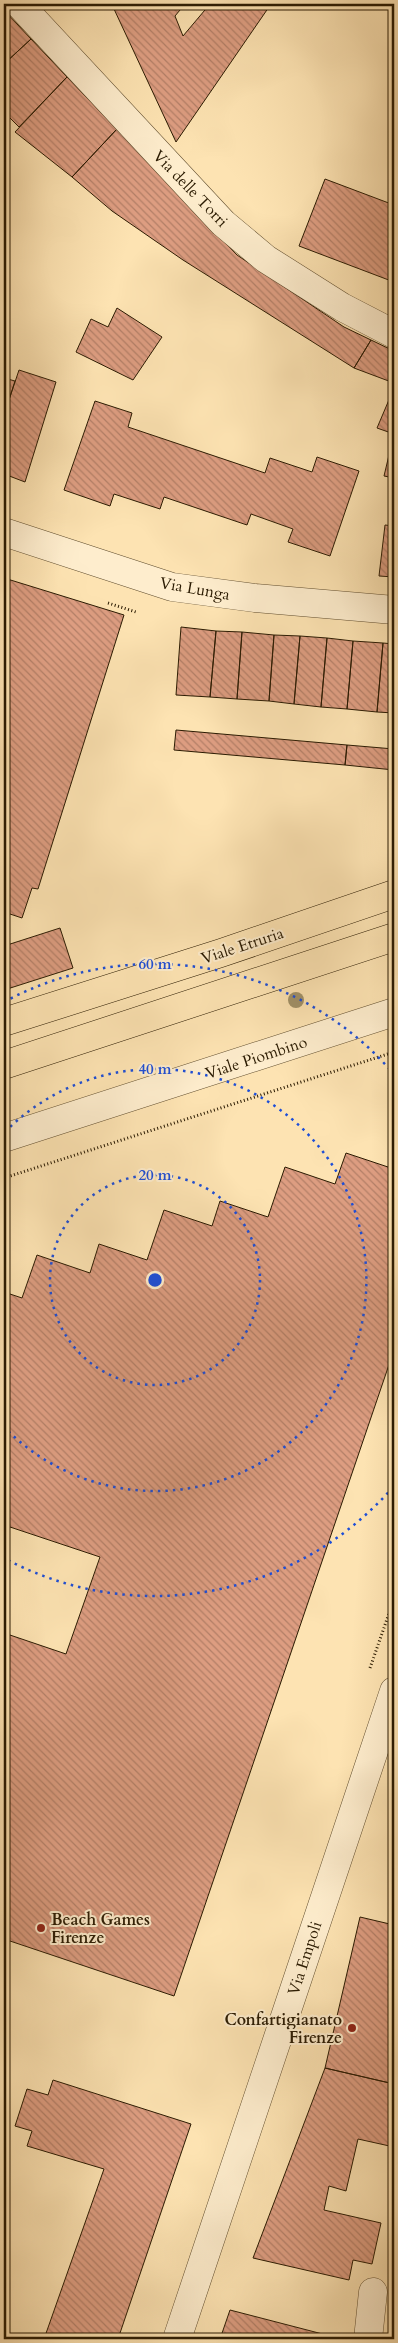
<svg xmlns="http://www.w3.org/2000/svg" width="398" height="2343" font-family="Cardo,serif">
	<style>
		.building { fill: url(#building-back-hatch); stroke: #2b1b02 }
		.lines { fill: none; stroke-linecap: round; stroke-linejoin: round }
		.minor-casing { stroke: #604d2e; stroke-width: 29 }
		.primary-casing { stroke: #2b1b02; stroke-width: 29 }
		.path { stroke: #2b1b02; stroke-width: 3; stroke-dasharray: 1 2.5; stroke-linecap: butt }
		.minor { stroke: #feedcd; stroke-width: 28 }
		.primary { stroke: #fde3b2; stroke-width: 28 }
		.tree { fill: #a19168 }
		.ring { fill: none; stroke: #1d4ed8; stroke-width: 2.5; stroke-dasharray: 2.5 5 }
		.poi-dot { fill: #8f2418; stroke: #feedcd; stroke-width: 2 }
		.labels { text-anchor: middle; stroke-width: 4; stroke-linejoin: round; paint-order: stroke }
		.street-label { font-size: 16px; fill: #2b1b02; stroke: #feedcd }
		.poi-label { font-size: 16px; font-weight: bold; fill: #2b1b02; stroke: #feedcd; text-anchor: start }
		.centre { fill: #1d4ed8; stroke: #feedcd; stroke-width: 2.5 }
		.ring-label { font-size: 15px; text-anchor: middle; font-weight: bold; fill: #1d4ed8; stroke: #feedcd; stroke-width: 4; stroke-linejoin: round; paint-order: stroke }
	</style>
	<defs>
		<pattern id="building-back-hatch" width="6" height="6" patternUnits="userSpaceOnUse" patternTransform="scale(1.25)"><rect width="6" height="6" fill="#dd9d81"/><path d="M-1 5l2 2M0 0l6 6M5-1l2 2" fill="none" stroke="#b37f67"/></pattern>
	</defs>
	<rect width="100%" height="100%" fill="#fde3b2"/>
	<filter id="stains"><feTurbulence type="fractalNoise" baseFrequency=".004" numOctaves="4"/><feColorMatrix values="0 0 0 0 .2 0 0 0 0 .09 0 0 0 0 .02 0 0 0 .5 -.17"/></filter>
	<radialGradient id="worn" r=".72"><stop offset=".6" stop-color="#630" stop-opacity="0"/><stop offset="1" stop-color="#630" stop-opacity=".3"/></radialGradient>
	<path class="building" d="M120,4H185L175,16L183,36L210,4H271L176,142L114,9Z
		M4,10L31,39L4,64Z
		M31,39L67,77L19,127L4,112V64Z
		M67,77L117,129L72,177L15,132Z
		M117,129L237,255L344,327L371,340L354,368L183,260L112,211L72,177Z
		M325,179L394,205V282L299,246Z
		M117,308L162,337L133,380L76,352L91,319L108,327Z
		M371,340L394,351V383L354,368Z
		M19,370L56,382L25,482L4,474V415Z
		M4,378L15,381L4,415Z
		M394,388V478L384,476L394,434L377,428Z
		M95,401L132,413L128,427L265,473L270,458L312,472L317,457L359,471L330,556L288,542L293,529L251,514L247,525L164,497L160,509L114,494L110,506L64,490Z
		M394,524V577L379,576L385,525L394,526Z
		M4,578L124,615L38,889L32,888L22,918L4,912Z
		M181,627L216,631L210,697L176,695Z
		M216,631L242,632L237,699L210,697Z
		M242,632L274,635L269,701L237,699Z
		M274,635L300,636L294,704L269,701Z
		M300,636L327,638L321,707L294,704Z
		M327,638L353,641L347,709L321,707Z
		M353,641L383,643L377,712L347,709Z
		M383,643L394,644V713L377,712Z
		M176,730L347,745L345,765L174,750Z
		M347,745L394,749V770L345,765Z
		M60,928L73,968L4,990V946Z
		M346,1153L391,1168L394,1158V1350L174,1996L4,1939V1633L66,1654L100,1557L4,1525V1292L22,1298L37,1255L90,1273L99,1244L147,1260L164,1210L212,1226L220,1201L268,1217L285,1167L335,1184Z
		M360,1917L394,1925V2084L325,2068Z
		M325,2068L394,2084V2147L358,2139L346,2191L329,2186L324,2210L381,2223L372,2264L353,2260L349,2280L253,2258Z
		M53,2080L191,2124L118,2339H44L104,2169L27,2146L32,2131L15,2126L27,2089L48,2095Z
		M230,2310L338,2338V2339H220Z"/>
	<g class="lines">
		<g class="minor-casing">
			<path id="minor" d="M19,4L223,223L266,259L342,307L394,334
				M4,532L172,587L255,598L394,610
				M4,1138L394,1012
				M177,2339L394,1691
				M368,2339L373,2292"/>
		</g>
		<g class="primary-casing">
			<path id="primary" d="M4,1022L221,953L394,894
				M4,1065L394,937"/>
		</g>
		<path class="path" d="M108,603L136,612
			M4,1178L394,1052
			M370,1668L394,1599"/>
		<use href="#minor" class="minor"/>
		<use href="#primary" class="primary"/>
	</g>
	<circle class="tree" cx="296" cy="1000" r="8"/>
	<g class="ring">
		<circle cx="155" cy="1280" r="105"/>
		<path d="M5 1132A211 211 0 1 1 5 1428"/>
		<path d="M393 1487A316 316 0 0 1 4 1558M4 1002A316 316 0 0 1 393 1073"/>
	</g>
	<g class="poi-dot">
		<circle cx="41" cy="1928" r="5"/>
		<circle cx="352" cy="2028" r="5"/>
	</g>
	<g class="labels">
		<g class="street-label">
			<text transform="translate(191 188) rotate(46)" y="6">Via delle Torri</text>
			<text transform="translate(195 588) rotate(10)" y="6">Via Lunga</text>
			<text transform="translate(242 945) rotate(-18)" y="6">Viale Etruria</text>
			<text transform="translate(256 1057) rotate(-18)" y="6">Viale Piombino</text>
			<text transform="translate(304 1958) rotate(-72)" y="6">Via Empoli</text>
		</g>
		<g class="poi-label">
			<text x="51" y="1925">Beach Games<tspan x="51" dy="18">Firenze</tspan></text>
			<text x="342" y="2025" text-anchor="end">Confartigianato<tspan x="342" dy="18">Firenze</tspan></text>
		</g>
	</g>
	<circle cx="155" cy="1280" r="8" class="centre"/>
	<g class="ring-label">
		<text x="155" y="969">60 m</text>
		<text x="155" y="1074">40 m</text>
		<text x="155" y="1180">20 m</text>
	</g>
	<rect width="398" height="2343" fill="none" stroke="#fde3b2" stroke-width="20"/>
	<rect x="5" y="5" width="388" height="2333" fill="none" stroke="#2b1b02" stroke-width="2.5"/>
	<rect x="10" y="10" width="378" height="2323" fill="none" stroke="#2b1b02"/>
	<rect width="100%" height="100%" filter="url(#stains)"/>
	<rect width="100%" height="100%" fill="url(#worn)"/>
</svg>
